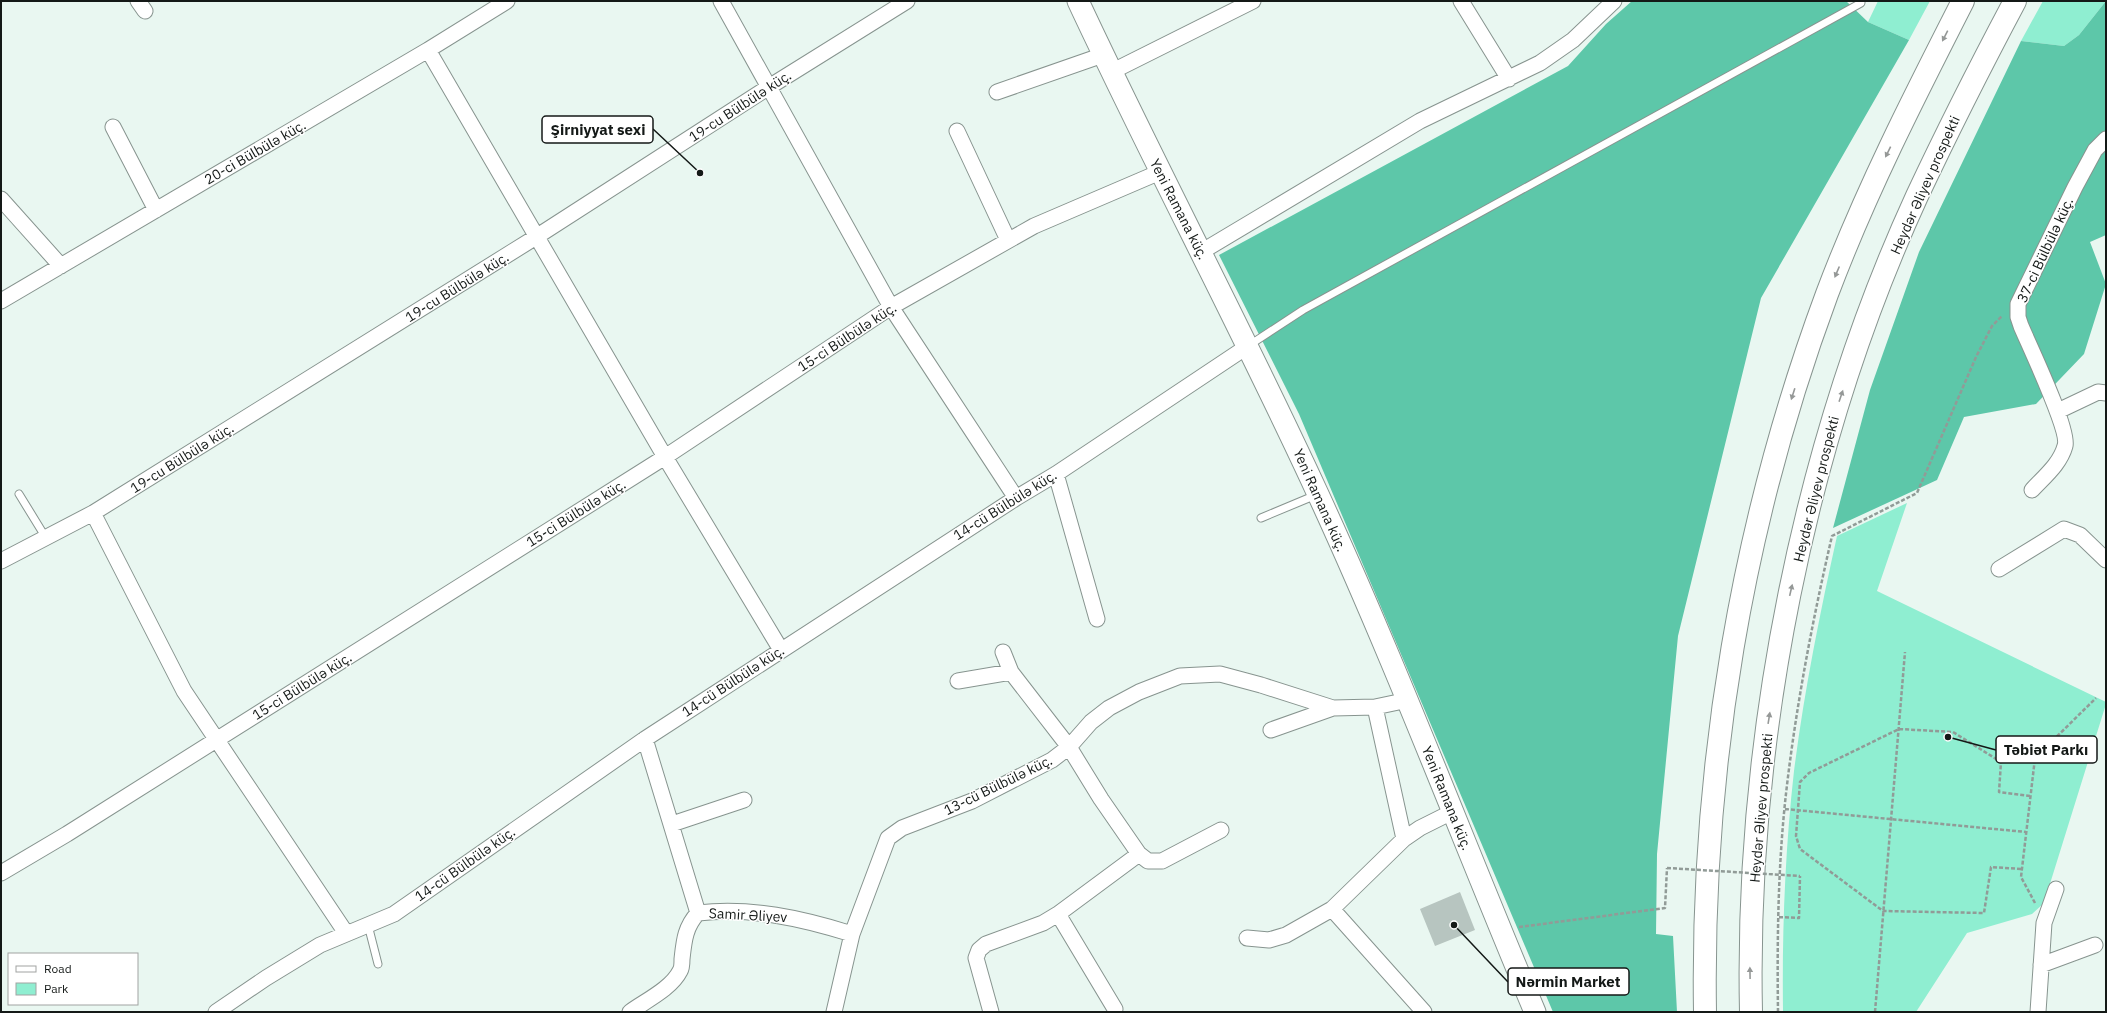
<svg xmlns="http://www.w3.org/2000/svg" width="2107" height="1013" font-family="'IBM Plex Sans',sans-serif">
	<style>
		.green { fill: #8feed1 }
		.forest { fill: #5dc7a9 }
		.building { fill: #b7c5c0 }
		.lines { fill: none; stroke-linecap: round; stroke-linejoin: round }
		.lane-casing { stroke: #87948f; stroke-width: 9 }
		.street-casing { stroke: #87948f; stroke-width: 17 }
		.secondary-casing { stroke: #87948f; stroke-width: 23 }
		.highway-casing { stroke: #87948f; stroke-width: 24 }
		.path { stroke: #919b97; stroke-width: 2.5; stroke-dasharray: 4 2; stroke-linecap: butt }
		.lane { stroke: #fff; stroke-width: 7 }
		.street { stroke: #fff; stroke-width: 15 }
		.secondary { stroke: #fff; stroke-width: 21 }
		.highway { stroke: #fff; stroke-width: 22 }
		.path-bridge { stroke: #919b97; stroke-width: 2.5; stroke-dasharray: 4 2; stroke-linecap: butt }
		.oneway { fill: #959897 }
		.labels { text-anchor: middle; stroke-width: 3; stroke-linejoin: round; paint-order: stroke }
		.street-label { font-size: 14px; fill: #141917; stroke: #fff }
		.leader { fill: none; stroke: #141917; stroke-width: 1.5 }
		.callout-dot { fill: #141917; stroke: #fff; stroke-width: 1.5 }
		.callout { fill: #fff; stroke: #141917; stroke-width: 1.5 }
		.callout-label { font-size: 15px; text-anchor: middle; font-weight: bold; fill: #141917 }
	</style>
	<rect width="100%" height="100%" fill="#e9f7f1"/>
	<path class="green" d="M1878,1H1930L1909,40L1868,22Z
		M2043,1H2106L2079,35L2064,46L2021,41Z
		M1907,503L1877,591L2106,702V704L2044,903L2032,914L1967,933L1916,1012H1783C1782,932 1785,850 1794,771C1804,692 1820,613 1837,536Z"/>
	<path class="forest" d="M1632,1H1846L1868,22L1909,40L1761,298L1678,636L1657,854L1656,934L1673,936L1677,1012H1553L1299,414L1219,255L1568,66L1606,24Z
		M2106,1V235L2090,242L2106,284L2084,354L2036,404L1964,417L1937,480L1833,528L1870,390L1919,252L2021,41L2064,46L2079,35Z"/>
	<path class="building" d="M1460,892L1475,930L1435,946L1420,909Z"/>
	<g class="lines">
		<g class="lane-casing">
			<path id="lane" d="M1248,346L1303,310L1861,3V1
				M19,494L46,538
				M1261,518L1316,495
				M368,925L378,964"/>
		</g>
		<g class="street-casing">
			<path id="street" d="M138,1L145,11
				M721,1L891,307L1016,498
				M1461,1L1509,79
				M428,50L665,457L781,650
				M1111,72L1253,1
				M997,92L1103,55
				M113,127L156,210
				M957,131L1008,240
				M1,199L61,266
				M1201,252L1420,121L1540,63L1573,40L1614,1
				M1,301L428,50L507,1
				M2058,411L2098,392L2106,393
				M1056,474L1097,619
				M2032,490C2045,476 2060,464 2065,446C2070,431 2029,345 2021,326L2018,317V304L2075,187L2095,150L2106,139
				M93,513L184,691L346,933
				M1,561L93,513L536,237L769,87L907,1
				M1999,569L2064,529L2080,535L2106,560
				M1003,652L1011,672L1069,747L1101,799L1139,854L1148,861H1162L1221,830
				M958,681L1011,672
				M1375,707L1404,839
				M1271,730L1333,708
				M645,739L698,913
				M672,824L744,800
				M1,873L67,834L665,457L891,307L1034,226L1160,172
				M1332,909L1424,1012
				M1058,914L1115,1009
				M1247,938L1269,940L1286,935L1332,909L1404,839L1420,828L1452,812
				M2041,965L2095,945
				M216,1012L266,978L320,945L394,914L645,739L1016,498L1056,474L1248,346
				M630,1012C645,1001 671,989 680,971C682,968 682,963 682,959C684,941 685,927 698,913C751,907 801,918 852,934
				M834,1012L852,934L888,838L902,828L972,801L1052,760L1069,747L1091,722L1109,708L1139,692L1180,676L1220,674L1261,685L1333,708L1375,707L1408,700
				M991,1012L976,958L979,950L986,944L1043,923L1058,914L1139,854
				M2038,1012L2044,923L2056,889"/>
		</g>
		<g class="secondary-casing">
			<path id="secondary" d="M1078,1C1155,166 1241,327 1317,492C1396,663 1462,839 1535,1012"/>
		</g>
		<g class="highway-casing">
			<path id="highway" d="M1705,1012C1701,768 1742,523 1827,294C1865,193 1914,97 1963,1
				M1751,1012C1745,741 1804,442 1917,196C1948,130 1981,65 2015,1"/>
		</g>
		<path class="path" d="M1785,809L2026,832
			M2021,869L1991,867L1984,913L1883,911L1800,849L1796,836L1800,782L1809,773L1899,729L1953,732L2001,762L1999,792L2030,796
			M2035,903L2021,877L2035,758L2096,698
			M1779,917L1799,918L1800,876
			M1519,927L1665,908L1667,868
			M1778,1012C1777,937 1778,860 1787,785C1797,701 1813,618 1832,536L1917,493L1976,357L1992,326L2002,316
			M1875,1012L1905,652"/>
		<use href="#lane" class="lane"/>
		<use href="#street" class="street"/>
		<use href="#secondary" class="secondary"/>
		<use href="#highway" class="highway"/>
		<path class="path-bridge" d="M1667,868L1800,876"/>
	</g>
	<defs><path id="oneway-solid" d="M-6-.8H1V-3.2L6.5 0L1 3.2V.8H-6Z"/></defs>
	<g class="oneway">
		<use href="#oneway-solid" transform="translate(1945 36) rotate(117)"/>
		<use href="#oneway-solid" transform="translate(1888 152) rotate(116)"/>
		<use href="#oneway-solid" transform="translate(1837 272) rotate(113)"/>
		<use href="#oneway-solid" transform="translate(1793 394) rotate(108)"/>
		<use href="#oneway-solid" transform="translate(1841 396) rotate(-71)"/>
		<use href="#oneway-solid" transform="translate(1791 590) rotate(-77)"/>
		<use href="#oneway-solid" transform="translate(1769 718) rotate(-81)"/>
		<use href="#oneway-solid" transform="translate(1750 973) rotate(-91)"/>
	</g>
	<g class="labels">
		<g class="street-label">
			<text transform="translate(740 106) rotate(-33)" y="5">19-cu Bülbülə küç.</text>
			<text transform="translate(255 152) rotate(-30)" y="5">20-ci Bülbülə küç.</text>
			<text transform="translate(1925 185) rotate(-66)" y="5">Heydər Əliyev prospekti</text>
			<text transform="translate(1179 209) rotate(63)" y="5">Yeni Ramana küç.</text>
			<text transform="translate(2045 250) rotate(-65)" y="5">37-ci Bülbülə küç.</text>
			<text transform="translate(457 287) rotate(-32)" y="5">19-cu Bülbülə küç.</text>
			<text transform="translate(847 337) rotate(-33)" y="5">15-ci Bülbülə küç.</text>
			<text transform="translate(182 458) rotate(-32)" y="5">19-cu Bülbülə küç.</text>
			<text transform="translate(1816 489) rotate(-76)" y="5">Heydər Əliyev prospekti</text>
			<text transform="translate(1320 500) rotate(66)" y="5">Yeni Ramana küç.</text>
			<text transform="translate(1005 505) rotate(-32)" y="5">14-cü Bülbülə küç.</text>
			<text transform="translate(576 513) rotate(-32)" y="5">15-ci Bülbülə küç.</text>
			<text transform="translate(733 681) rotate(-33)" y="5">14-cü Bülbülə küç.</text>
			<text transform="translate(302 686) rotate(-32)" y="5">15-ci Bülbülə küç.</text>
			<text transform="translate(998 785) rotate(-26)" y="5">13-cü Bülbülə küç.</text>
			<text transform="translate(1447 798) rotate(68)" y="5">Yeni Ramana küç.</text>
			<text transform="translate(1761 808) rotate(-85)" y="5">Heydər Əliyev prospekti</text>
			<text transform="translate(465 864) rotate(-35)" y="5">14-cü Bülbülə küç.</text>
			<text transform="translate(748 915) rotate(3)" y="5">Samir Əliyev</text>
		</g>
	</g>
	<path class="leader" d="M700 173L653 129M1948 737L1996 750M1454 925L1508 982"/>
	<g class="callout-dot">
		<circle cx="700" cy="173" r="4"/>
		<circle cx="1948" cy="737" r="4"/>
		<circle cx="1454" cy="925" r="4"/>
	</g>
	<g class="callout">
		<rect x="542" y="116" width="111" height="27" rx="4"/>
		<rect x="1996" y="736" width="101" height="27" rx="4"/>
		<rect x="1508" y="968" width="121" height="27" rx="4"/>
	</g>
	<g class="callout-label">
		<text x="598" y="135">Şirniyyat sexi</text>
		<text x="2046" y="755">Təbiət Parkı</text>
		<text x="1568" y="987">Nərmin Market</text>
	</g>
	<rect width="2107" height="1013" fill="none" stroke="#141917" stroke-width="4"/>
	<rect x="8" y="953" width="130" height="52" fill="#ffffff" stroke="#a1a3a2"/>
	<rect x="16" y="966" width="20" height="6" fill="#ffffff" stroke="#a1a3a2"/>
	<text x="44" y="973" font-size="12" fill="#141917">Road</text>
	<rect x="16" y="983" width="20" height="12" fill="#8feed1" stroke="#a1a3a2"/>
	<text x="44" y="993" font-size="12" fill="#141917">Park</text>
</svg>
